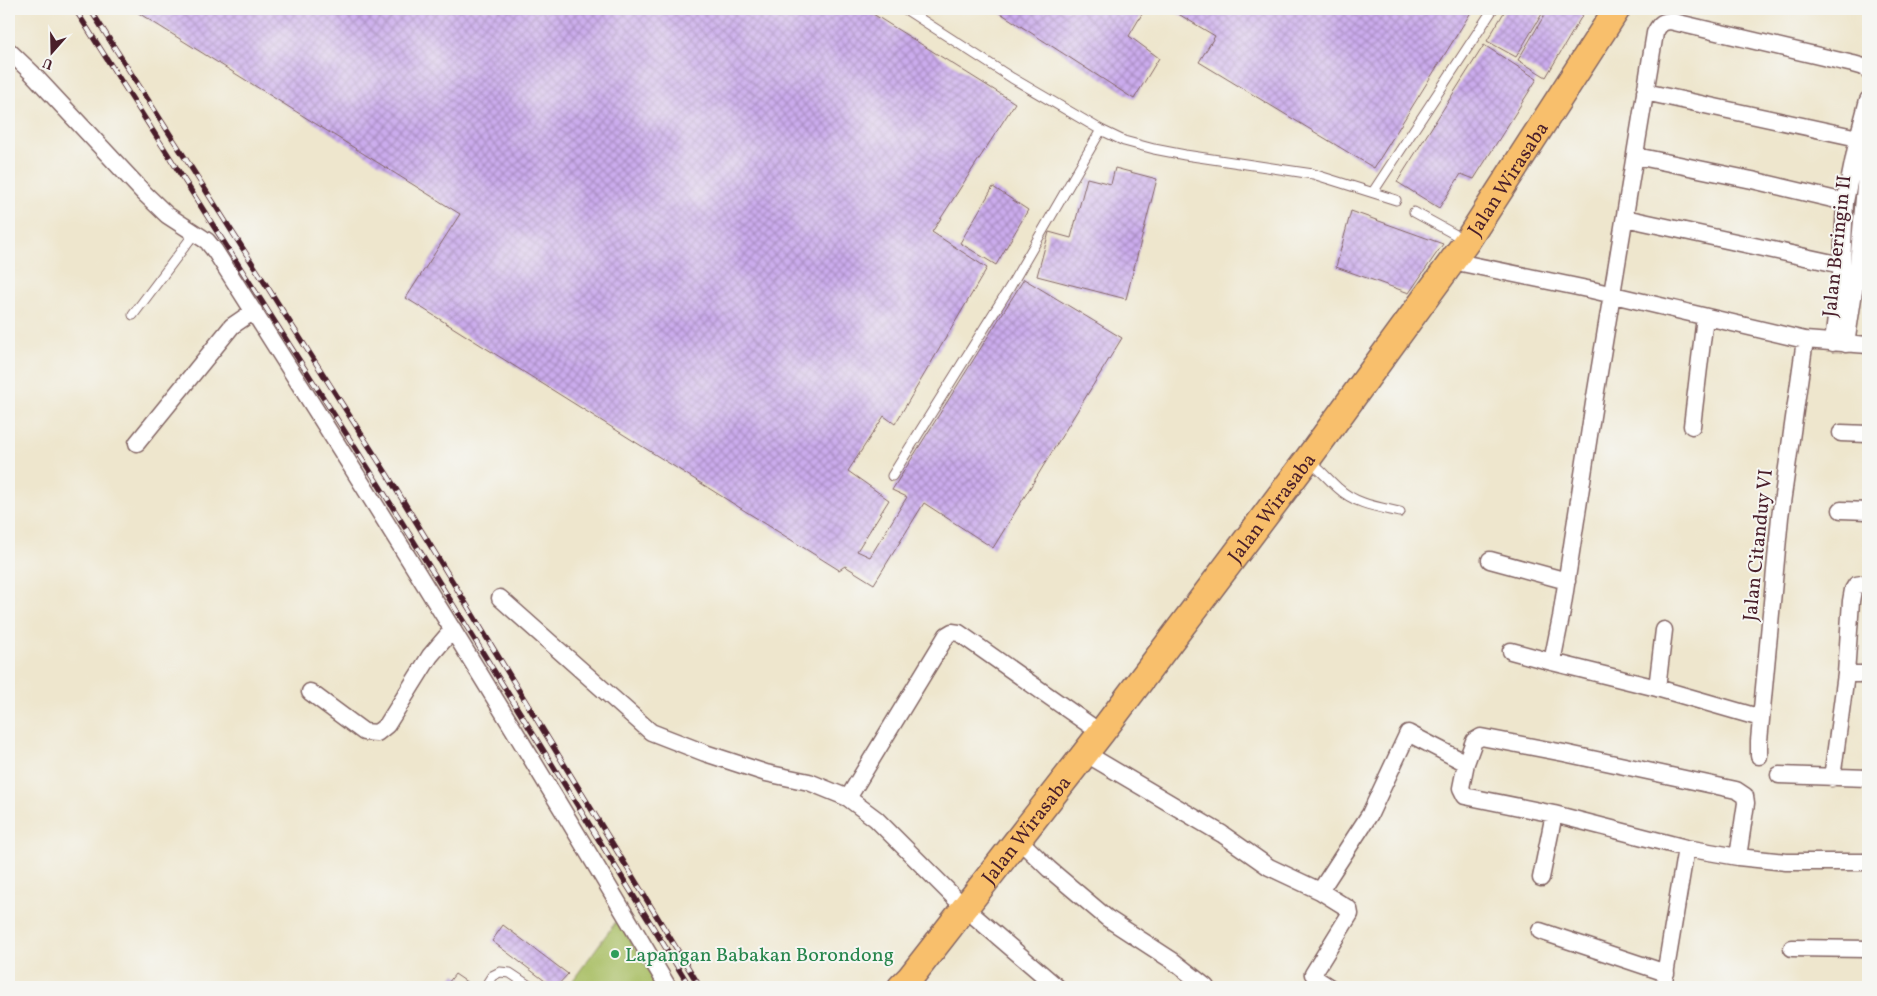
<svg xmlns="http://www.w3.org/2000/svg" width="1877" height="996" font-family="Vollkorn,serif">
	<style>
		.grass { fill: #a8be63; stroke: #796e47 }
		.building { fill: url(#building-cross-hatch) }
		.lines { fill: none; stroke-linecap: round; stroke-linejoin: round }
		.service-casing { stroke: #836564; stroke-width: 11 }
		.minor-casing { stroke: #836564; stroke-width: 19 }
		.primary-casing { stroke: #836564; stroke-width: 29 }
		.service { stroke: #fff; stroke-width: 9 }
		.minor { stroke: #fff; stroke-width: 16 }
		.primary { stroke: #f8bf6c; stroke-width: 26 }
		.rail-casing { stroke: #4a1f2b; stroke-width: 5.5 }
		.rail { stroke: #f6f6f2; stroke-width: 4; stroke-dasharray: 11; stroke-linecap: butt }
		.leisure-dot { fill: #2e9e5b; stroke: #f6f6f2; stroke-width: 2 }
		.labels { text-anchor: middle; stroke-width: 4; stroke-linejoin: round; paint-order: stroke }
		.street-label { font-size: 20px; fill: #4a1f2b; stroke: #f6f6f2 }
		.leisure-label { font-size: 20px; fill: #27864d; stroke: #f6f6f2; text-anchor: start }
	</style>
	<defs>
		<pattern id="building-cross-hatch" width="8" height="8" patternUnits="userSpaceOnUse" patternTransform="scale(1.25)"><rect width="8" height="8" fill="#cbaced"/><path d="M0 0l8 8M0 8l8-8" fill="none" stroke="#a78bc0"/></pattern>
	</defs>
	<rect width="100%" height="100%" fill="#f6f6f2"/>
	<filter id="ink" filterUnits="userSpaceOnUse"><feTurbulence type="fractalNoise" baseFrequency=".02" numOctaves="2"/><feDisplacementMap in="SourceGraphic" scale="10" xChannelSelector="R" yChannelSelector="G"/><feConvolveMatrix kernelMatrix="1 2 1 2 8 2 1 2 1" color-interpolation-filters="sRGB"/></filter>
	<filter id="wash" filterUnits="userSpaceOnUse"><feTurbulence type="fractalNoise" baseFrequency=".0096" numOctaves="4" result="noise"/><feDisplacementMap in="SourceGraphic" scale="20" xChannelSelector="R" yChannelSelector="G"/><feGaussianBlur stdDeviation="1.12" result="paint"/><feColorMatrix in="noise" values="0 0 0 0 0 0 0 0 0 0 0 0 0 0 0 0 0 1.4 0 .05"/><feComposite in="paint" operator="in"/></filter>
	<g filter="url(#wash)">
		<rect width="100%" height="100%" fill="#eee6cd"/>
		<path class="grass" d="M617,920L659,987H568Z"/>
		<g id="blocks">
			<path class="building" d="M132,9H865L1015,103L932,232L987,268L895,424L884,416L848,471L889,500L857,551L870,557L907,497L892,490L1024,279L1122,338L993,548L924,503L874,584L845,566L839,570L406,298L460,214Z
				M994,9H1133L1142,14L1129,36L1159,58L1134,99Z
				M1170,9H1473L1374,168L1199,62L1215,36Z
				M1506,9H1545L1516,57L1487,41Z
				M1548,9H1586L1546,77L1518,60Z
				M1484,45L1537,79L1474,179L1461,174L1439,208L1397,182Z
				M1115,168L1157,179L1126,299L1037,276L1049,232L1071,238L1087,178L1111,184Z
				M993,187L1028,210L996,265L960,243Z
				M1351,211L1443,244L1409,293L1336,267Z
				M503,925L568,974L556,987H553L492,941Z
				M455,974L474,987H445Z"/>
		</g>
	</g>
	<g filter="url(#ink)">
		<use href="#blocks" fill-opacity="0" stroke="#836564" stroke-width="1"/>
		<g class="lines">
			<g class="service-casing">
				<path id="service" d="M905,9L1012,78L1101,130L1124,141L1154,149L1185,155L1313,174L1396,200
					M1373,192L1493,9
					M1414,212L1465,240
					M133,315L194,234
					M1309,461C1320,469 1328,479 1338,488C1355,504 1378,507 1400,512
					M892,476L1010,287L1101,130
					M485,987L492,976L500,972L510,973L531,987"/>
			</g>
			<g class="minor-casing">
				<path id="minor" d="M9,51L31,72L144,193L167,215L207,241L215,251C370,494 522,739 668,987
					M1645,92L1858,138
					M1636,156L1752,180L1845,202
					M1625,218L1842,265
					M1452,261L1592,290L1805,340L1868,345
					M1833,343L1842,265L1845,202L1858,138L1868,100
					M1846,344L1858,265L1868,153
					M1692,426L1705,317
					M1841,433L1868,434
					M137,443L232,326L254,311
					M1841,510L1868,511
					M1490,560L1567,581
					M500,598L651,732L705,753L766,773L809,782L848,798L876,819L966,909L1057,987
					M1511,651L1552,662
					M1846,674H1868
					M1657,688L1664,630
					M310,692L364,732L377,733L387,725L430,656L453,629
					M1761,718L1657,688L1552,662L1561,617L1594,403L1655,33C1659,25 1661,22 1670,21L1853,64L1867,68L1868,71
					M1085,753L1222,834L1269,867L1320,891L1349,909L1350,914L1313,974L1318,980L1329,987
					M1759,756V741L1780,517L1805,340
					M1779,775L1868,778
					M1832,778L1846,674L1851,601L1853,590L1856,585L1868,583
					M848,798L947,635L952,632L959,633L1101,733
					M1019,840L1049,869L1107,918L1173,961L1206,987
					M1738,857L1746,803L1745,796L1736,790L1564,753L1481,737L1474,741L1466,763L1461,788L1465,796L1554,814L1686,848L1738,857L1786,862H1868
					M1541,878L1554,814
					M1320,891L1370,814L1408,733L1466,763
					M1540,931L1666,973
					M1792,948L1868,949
					M1663,987L1686,848"/>
			</g>
			<g class="primary-casing">
				<g id="primary">
					<path id="s1" d="M901,987L910,978L1101,733L1307,460L1467,241L1617,9"/>
				</g>
			</g>
			<use href="#service" class="service"/>
			<use href="#minor" class="minor"/>
			<use href="#primary" class="primary"/>
			<g class="rail-casing">
				<path id="rail" d="M75,9L377,482L690,987
					M90,9L388,476L700,987"/>
			</g>
			<use href="#rail" class="rail"/>
		</g>
	</g>
	<circle class="leisure-dot" cx="615" cy="954" r="5"/>
	<g class="labels">
		<g class="street-label">
			<text dy="7" stroke="none"><textPath href="#s1" startOffset="1011">Jalan Wirasaba</textPath></text>
			<text transform="translate(1836 246) rotate(-84)" y="7">Jalan Beringin II</text>
			<text dy="7" stroke="none"><textPath href="#s1" startOffset="606">Jalan Wirasaba</textPath></text>
			<text transform="translate(1757 545) rotate(-84)" y="7">Jalan Citanduy VI</text>
			<text dy="7" stroke="none"><textPath href="#s1" startOffset="201">Jalan Wirasaba</textPath></text>
		</g>
		<g class="leisure-label">
			<text x="625" y="961">Lapangan Babakan Borondong</text>
		</g>
	</g>
	<rect width="1877" height="996" fill="none" stroke="#f6f6f2" stroke-width="30"/>
	<g transform="translate(52 52) rotate(200)" stroke="#f6f6f2" stroke-width="4" paint-order="stroke">
	<path d="M0-4L9 19L0 12L-9 19Z" fill="#4a1f2b"/>
	<text y="-8" font-size="14" font-weight="bold" text-anchor="middle" fill="#4a1f2b">U</text>
	</g>
</svg>
